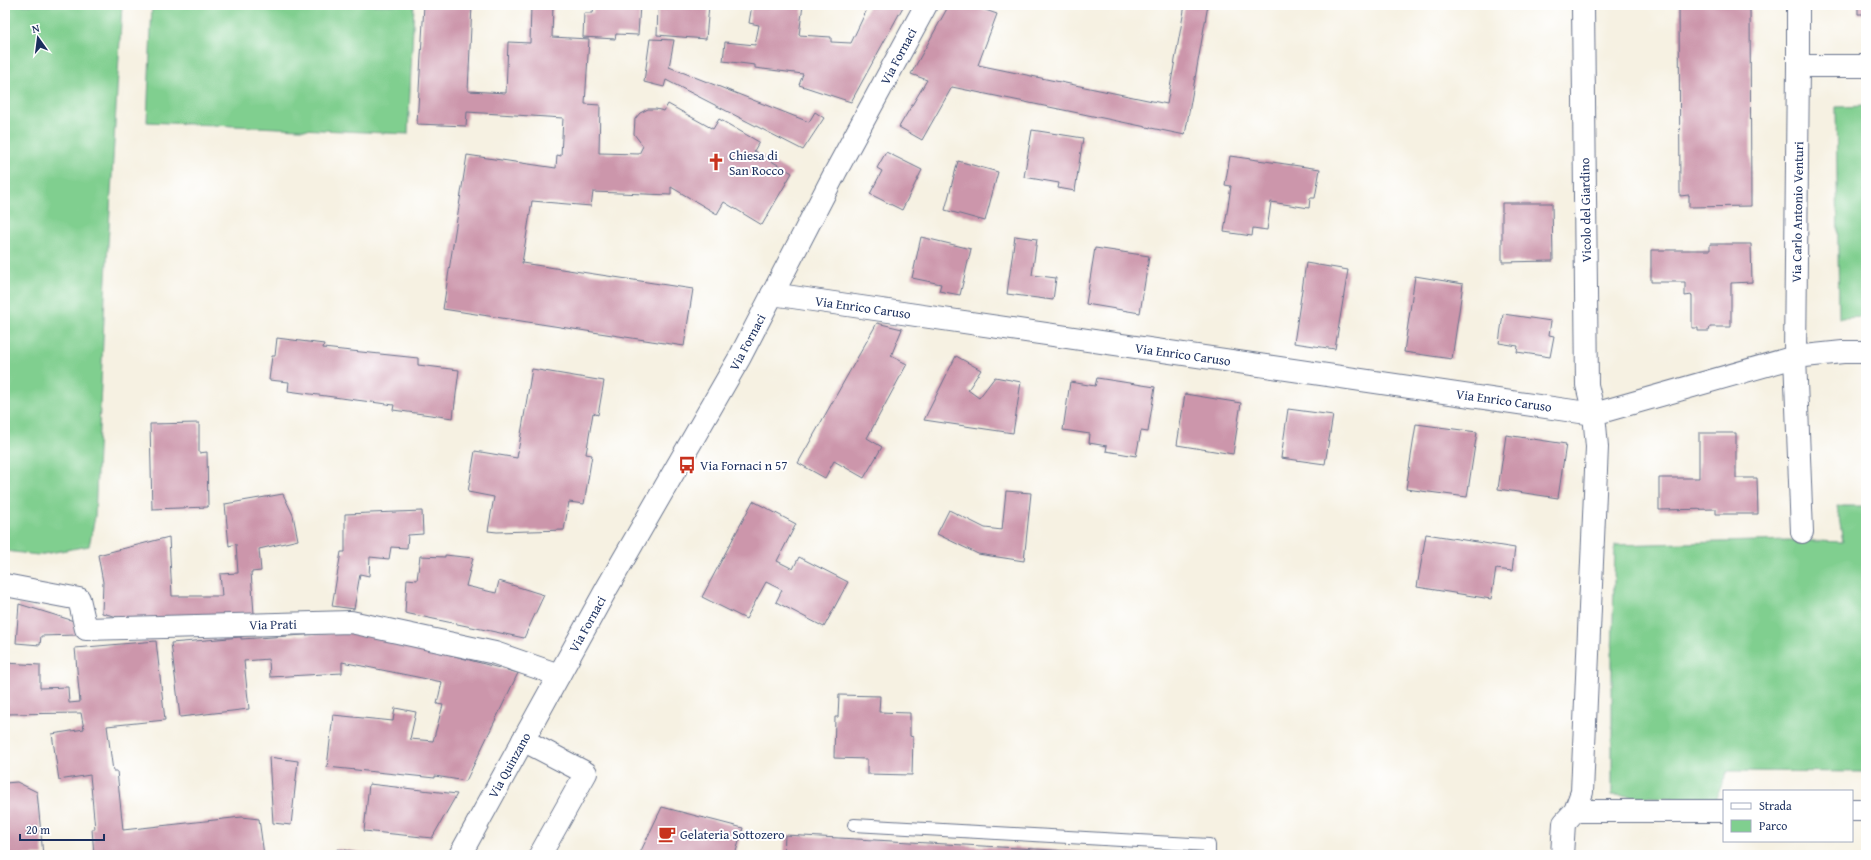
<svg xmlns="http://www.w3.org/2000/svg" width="1871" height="860" font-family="'Gentium Book Plus',serif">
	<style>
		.green { fill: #80cf8f; stroke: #4e7f76 }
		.building { fill: #cc96ab }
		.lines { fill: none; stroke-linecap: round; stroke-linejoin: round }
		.service-casing { stroke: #68738c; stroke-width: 14 }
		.minor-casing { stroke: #68738c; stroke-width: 24 }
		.tertiary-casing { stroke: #68738c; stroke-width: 24 }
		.service { stroke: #fff; stroke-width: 12 }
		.minor { stroke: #fff; stroke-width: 22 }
		.tertiary { stroke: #fff; stroke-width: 22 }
		.labels { text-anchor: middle; stroke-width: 4; stroke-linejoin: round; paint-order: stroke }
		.street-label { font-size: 13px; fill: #1b2f5e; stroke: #fff }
		.poi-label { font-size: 13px; fill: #1b2f5e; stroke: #fff; text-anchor: start }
	</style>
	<rect width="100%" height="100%" fill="#fff"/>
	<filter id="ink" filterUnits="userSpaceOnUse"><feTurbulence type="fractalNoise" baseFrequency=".025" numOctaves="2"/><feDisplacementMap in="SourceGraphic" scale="8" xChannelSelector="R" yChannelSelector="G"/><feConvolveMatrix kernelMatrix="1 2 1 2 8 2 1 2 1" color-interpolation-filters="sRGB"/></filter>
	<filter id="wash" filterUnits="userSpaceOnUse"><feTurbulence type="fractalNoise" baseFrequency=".012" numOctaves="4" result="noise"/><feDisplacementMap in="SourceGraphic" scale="16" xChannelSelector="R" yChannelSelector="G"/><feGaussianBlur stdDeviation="0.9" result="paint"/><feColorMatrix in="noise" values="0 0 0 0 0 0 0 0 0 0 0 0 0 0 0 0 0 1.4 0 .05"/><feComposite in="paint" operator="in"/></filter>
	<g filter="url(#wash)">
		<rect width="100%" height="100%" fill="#f6f1e2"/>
		<path class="green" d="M5,5H122L105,296L95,517L89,546L38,555L5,551Z
			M152,5H414L408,134L147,122Z
			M1866,106V317L1839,318L1836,107Z
			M1837,506H1866V772L1728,771L1715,800L1612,795V657L1615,545L1789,540L1843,542Z"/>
		<g id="blocks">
			<path class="building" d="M424,5H472L468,91L506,93L508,42L530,43L531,5H553L552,37L589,39L585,104L600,105L599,153L639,154L643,146L634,134L635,119L640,113L648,109H656L664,111L668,104L713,129L719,119L759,142L754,151L792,173L762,225L724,202L717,214L671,187V195L593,192L591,206L532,201L522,263L693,289L684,346L443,309L467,155L556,168L557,155L561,156L563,118L467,112L466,126L417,124Z
				M594,5H640L638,35L616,34L615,39L583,37L584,13H593Z
				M658,5H709L706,39L657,35Z
				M752,5H803L799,35L831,37V42L851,43L869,5H904L851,102L799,85L803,74L755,68V65L723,61L725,42L755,45L759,25L749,23Z
				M949,5H977V7L997,14L978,65L1167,104L1185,5H1208L1185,135L952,87L922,140L899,127L927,80L911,74Z
				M1679,5H1750L1751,206L1689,207V195L1680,196Z
				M1858,5H1866V14H1858Z
				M650,39L674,40L669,67L809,122L815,112L824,118L803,150L666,80L664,87L644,82Z
				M1032,130L1083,138L1075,191L1058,188L1059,183L1024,177Z
				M886,152L922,170L902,210L870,194L882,171L877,168Z
				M1230,156L1320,169L1315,198H1310L1309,208L1271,202L1267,230L1253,228L1252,236L1224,232L1231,186L1225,185Z
				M958,161L998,172L985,221L945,210Z
				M1502,203H1552L1553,261L1502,262Z
				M1015,236L1037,239L1032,275L1056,278L1053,300L1007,294Z
				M921,237L971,249L960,295L939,291L941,284L912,278Z
				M1710,244H1751L1752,282L1731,283V327H1710L1709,331H1698V328H1692V295L1685,296V282H1651V250H1710Z
				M1095,248L1149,256L1140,313L1086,304Z
				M1306,263L1348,270L1335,349L1294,343Z
				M1415,276L1463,284L1452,359L1404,352Z
				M1503,314L1551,321L1549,335L1554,336L1550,357L1517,352L1518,346L1499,343Z
				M877,323L902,329L891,356L907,364L867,438L882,447L864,478L834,461L825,478L798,463Z
				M277,338L324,344L323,348L418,358V365L459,370L453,418L393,410L394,405L288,391L289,382L269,380L272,356H275Z
				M956,356L981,370L968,390L979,398L995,377L1021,382L1013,433L924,420Z
				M532,369L604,381L598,415L593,413L586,454L592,455L584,504L569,502L564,530L497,532L488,531L494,497L468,492L475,451L517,458Z
				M1097,378L1155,387L1148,432L1141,431L1136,456L1106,451L1107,446L1089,443L1090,434L1063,430L1070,382L1095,386Z
				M1185,394L1241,403L1233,454L1177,445Z
				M1864,403H1866V448L1864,449Z
				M1288,409L1333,415L1325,464L1281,458Z
				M199,423V453L207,452L208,507L152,509L150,424Z
				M1416,424L1477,432L1467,497L1406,489Z
				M1699,433H1736V478H1757L1758,514H1716V509L1659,510V478H1699Z
				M1506,435L1566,444L1558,498L1498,489Z
				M1006,491L1031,493L1024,561L978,554L937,534L949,510L985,528L1002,530Z
				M283,494L293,515L298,540L259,549L261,571L251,572L254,614L129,620L102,613L103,582L98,555L169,537L172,596H222L220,574L238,573L236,544L229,546L225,504Z
				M753,501L796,524L777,561L793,569L799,557L848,582L824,627L776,602L782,590L766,582L746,619L702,597Z
				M422,511L423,534L408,535L407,548L391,547L389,559L370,557L369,576L360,574L354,609L332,606L341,552H345V514Z
				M1426,534L1515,548L1512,571L1496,569L1491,599L1417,587Z
				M445,555L473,558L466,586L496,593L499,581L544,595L524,638L405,613L407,579L417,580L420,556L445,557Z
				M19,604L74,621L76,635L41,636L40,645L16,643Z
				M352,632L447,654L518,673L466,781L435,776V778L327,767L333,715L393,721L395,708L416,712L410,739L433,741L443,705L437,704L442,682L342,662V673L270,677L269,659L244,661L249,709L180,717L171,643L241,637V639Z
				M156,641L165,720L107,726L113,771H117L123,830L242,817L259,819L264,855H191V851L157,855H94L92,829H95L90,775L59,780L52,734L84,729L81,713L5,714V663L40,665V688L68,687L69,703L80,702L75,648Z
				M839,695L880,696L879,712L910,713V736L913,737L912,775L867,774V759L834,758L835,717H838Z
				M269,757L298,761L291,825L273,823Z
				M17,782L37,792L43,855H5V783Z
				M369,784L457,794L432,838L364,831Z
				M662,807L743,828L735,855H639Z
				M785,835L1125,854V855H784Z
				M337,849L375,854V855H336Z"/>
		</g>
	</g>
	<g filter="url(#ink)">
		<use href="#blocks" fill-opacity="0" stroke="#68738c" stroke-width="1"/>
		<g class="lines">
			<g class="service-casing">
				<path id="service" d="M854,825L1209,845V855"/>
			</g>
			<g class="minor-casing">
				<path id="minor" d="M1798,66V5
					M772,294L1594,414L1795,357L1843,352H1866
					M1802,532L1795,357L1798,66H1866
					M5,585L79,599L86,629L351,622L495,653L559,675
					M523,740L586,773L540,855
					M1852,810H1866
					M1575,811H1724
					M1562,855L1564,823L1575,811L1582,792L1597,447L1594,414L1587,385L1583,5"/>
			</g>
			<g class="tertiary-casing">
				<path id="tertiary" d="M460,855L607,588L740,357L836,171L926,5"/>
			</g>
			<use href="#service" class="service"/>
			<use href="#minor" class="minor"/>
			<use href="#tertiary" class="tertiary"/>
		</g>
	</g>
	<defs>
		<g id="church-bare" transform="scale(1.38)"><path d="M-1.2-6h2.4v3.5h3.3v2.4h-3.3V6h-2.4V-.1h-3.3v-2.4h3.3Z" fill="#c8321e" stroke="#fff" stroke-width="2.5" paint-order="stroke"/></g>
		<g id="bus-bare" transform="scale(1.38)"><path d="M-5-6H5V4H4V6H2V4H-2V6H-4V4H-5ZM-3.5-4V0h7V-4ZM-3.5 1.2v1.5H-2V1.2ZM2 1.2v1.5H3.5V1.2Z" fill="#c8321e" stroke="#fff" stroke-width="2.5" paint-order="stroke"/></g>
		<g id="cafe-bare" transform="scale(1.38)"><path d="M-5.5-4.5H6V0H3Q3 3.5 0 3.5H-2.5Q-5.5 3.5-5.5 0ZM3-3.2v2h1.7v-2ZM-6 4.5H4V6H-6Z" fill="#c8321e" stroke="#fff" stroke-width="2.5" paint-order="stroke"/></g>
	</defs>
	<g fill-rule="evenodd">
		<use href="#church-bare" x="716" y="162"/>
		<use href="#bus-bare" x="687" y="465"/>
		<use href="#cafe-bare" x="667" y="834"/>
	</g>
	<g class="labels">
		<g class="street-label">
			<text transform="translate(898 56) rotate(-62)" y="5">Via Fornaci</text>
			<text transform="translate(1585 210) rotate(-91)" y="5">Vicolo del Giardino</text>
			<text transform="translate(1797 212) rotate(-89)" y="5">Via Carlo Antonio Venturi</text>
			<text transform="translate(863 307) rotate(8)" y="5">Via Enrico Caruso</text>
			<text transform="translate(747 342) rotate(-62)" y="5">Via Fornaci</text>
			<text transform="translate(1183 354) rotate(8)" y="5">Via Enrico Caruso</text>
			<text transform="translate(1504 400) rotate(8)" y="5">Via Enrico Caruso</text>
			<text transform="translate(273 624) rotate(-1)" y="5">Via Prati</text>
			<text transform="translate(587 624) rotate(-61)" y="5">Via Fornaci</text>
			<text transform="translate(509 765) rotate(-61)" y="5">Via Quinzano</text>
		</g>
		<g class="poi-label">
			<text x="729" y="160">Chiesa di<tspan x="729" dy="15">San Rocco</tspan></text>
			<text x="700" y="470">Via Fornaci n 57</text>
			<text x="680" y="839">Gelateria Sottozero</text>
		</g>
	</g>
	<rect width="1871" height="860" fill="none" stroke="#fff" stroke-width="20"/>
	<rect x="1723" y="790" width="130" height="52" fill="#ffffff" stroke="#a4acbf"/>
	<rect x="1731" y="803" width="20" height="6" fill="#ffffff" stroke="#a4acbf"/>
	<text x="1759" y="810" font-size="12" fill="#1b2f5e">Strada</text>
	<rect x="1731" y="820" width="20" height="12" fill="#80cf8f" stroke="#a4acbf"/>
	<text x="1759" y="830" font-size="12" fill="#1b2f5e">Parco</text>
	<g transform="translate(38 38) rotate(346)" stroke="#ffffff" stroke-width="3" paint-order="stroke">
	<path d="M0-3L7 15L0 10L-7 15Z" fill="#1b2f5e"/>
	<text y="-6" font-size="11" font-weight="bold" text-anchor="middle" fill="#1b2f5e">N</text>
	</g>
	<path d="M20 834v6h84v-6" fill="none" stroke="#1b2f5e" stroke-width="2"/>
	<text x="26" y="834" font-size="12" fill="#1b2f5e" stroke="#ffffff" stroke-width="3" paint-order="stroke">20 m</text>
</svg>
